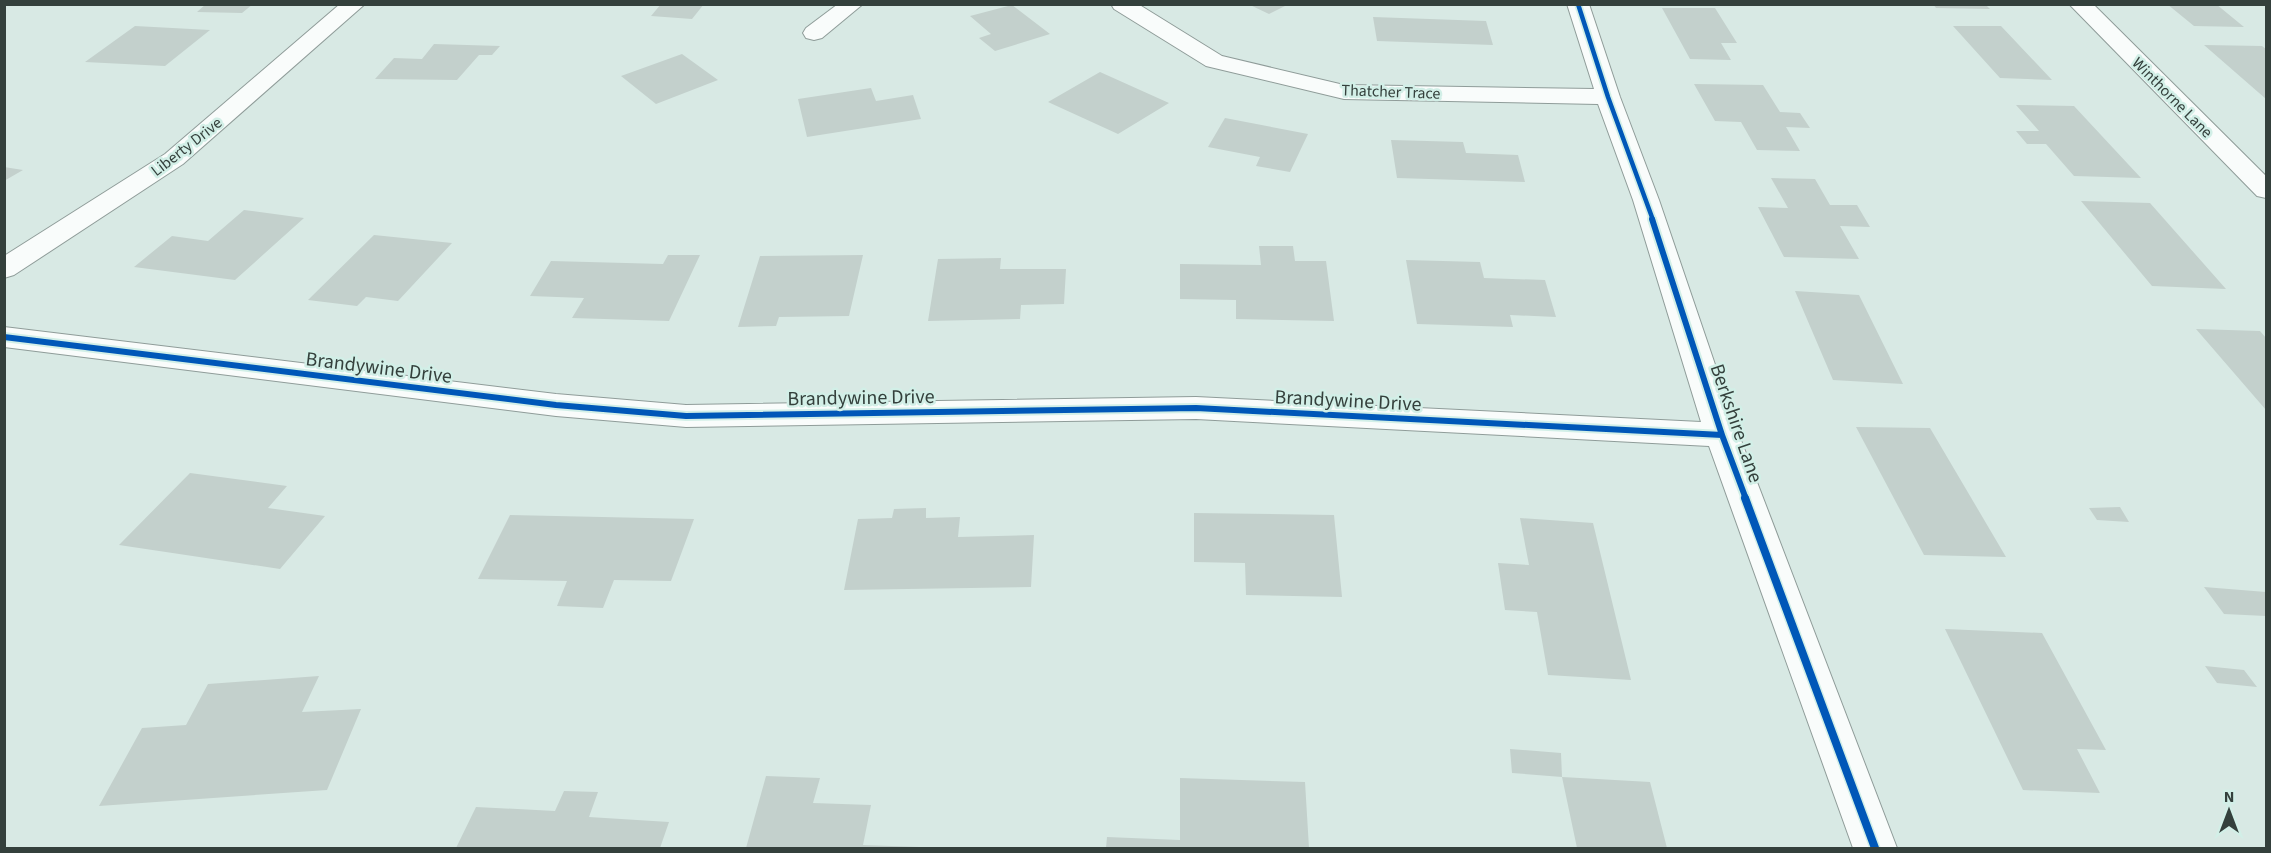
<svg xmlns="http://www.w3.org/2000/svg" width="2271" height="853" font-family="'Source Sans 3',sans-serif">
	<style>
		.building { fill: #c3d0cc }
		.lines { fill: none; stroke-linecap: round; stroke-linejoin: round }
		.street-casing { stroke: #8f9c99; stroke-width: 2 }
		.street { fill: #f9fcfb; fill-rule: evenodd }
		.cycleway-far2-casing { stroke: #d2efe7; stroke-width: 8 }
		.cycleway-far1-casing { stroke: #d2efe7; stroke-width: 10 }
		.cycleway-casing { stroke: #d2efe7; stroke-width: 11 }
		.cycleway-far2 { stroke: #0057b8; stroke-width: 4.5 }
		.cycleway-far1 { stroke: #0057b8; stroke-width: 6 }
		.cycleway { stroke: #0057b8; stroke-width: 8 }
		.labels { text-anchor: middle; stroke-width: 5; stroke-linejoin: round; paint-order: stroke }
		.far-street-label { font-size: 16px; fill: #34403c; stroke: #d2efe7 }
		.street-label { font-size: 20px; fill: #34403c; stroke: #d2efe7 }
	</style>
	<rect width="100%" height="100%" fill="#d8e9e4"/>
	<path class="building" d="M206,4H253L242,13L197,12Z
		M661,4H704L692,19L651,16Z
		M1248,4H1289L1269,14Z
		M1933,4H1985L1990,9L1936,8Z
		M2167,4H2216L2244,27L2194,26Z
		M1012,5L1050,34L995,51L979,38L991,34L970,16Z
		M1662,8H1715L1737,43H1721L1731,60L1690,59Z
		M1373,17L1486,21L1493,45L1377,41Z
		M135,26L210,30L165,66L85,62Z
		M1953,26H2001L2052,80L2000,78Z
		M434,44L500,46L492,55H479L457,80L375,79L394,58L422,59Z
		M2204,45L2262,46L2266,49V99Z
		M682,54L718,80L656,104L621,76Z
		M1100,72L1169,103L1118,134L1048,102Z
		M1694,84L1763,85L1780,112L1800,113L1810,128L1786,127L1800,151L1757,150L1741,122L1715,121Z
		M871,88L876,101L913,95L921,119L807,137L798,99Z
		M2016,105L2074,106L2141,178L2074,176L2046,144H2027L2016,131H2039Z
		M1225,118L1308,134L1290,172L1256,166L1260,157L1208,147Z
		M1391,140L1463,142L1466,153L1518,155L1525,182L1397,178Z
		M4,167L23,170L4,181Z
		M1771,178L1815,179L1830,205H1857L1870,227L1840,226L1859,259L1784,257L1758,207L1788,208Z
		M2081,201L2150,203L2226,289L2152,286Z
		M244,210L304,218L235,280L134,267L172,236L208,241Z
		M374,235L452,243L398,301L366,297L357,306L308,300Z
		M1259,246H1293L1295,261H1326L1334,321L1236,319V300L1180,299V264L1261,265Z
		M668,255H700L669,321L572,318L584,298L530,296L551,261L663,264Z
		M863,255L849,316L779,317L776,326L738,327L760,256Z
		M1001,258L1000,269H1066L1064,304L1021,305L1020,319L928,321L938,259Z
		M1406,260L1480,262L1484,278L1545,280L1556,317L1510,315L1513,327L1417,324Z
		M1795,291L1859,295L1903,384L1833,380Z
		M2196,329L2260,331L2266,338V410Z
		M1856,427L1930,428L2006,557L1924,555Z
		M190,473L287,486L268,508L325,516L280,569L119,545Z
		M2120,507L2129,522L2097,520L2089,508Z
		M926,508V518L960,517L958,537L1034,535L1031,587L844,590L858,519L892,518L894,509Z
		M1194,513L1334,515L1342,597L1246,595L1245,563L1194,562Z
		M510,515L694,519L671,581L614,580L603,608L557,606L567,581L478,579Z
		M1520,518L1593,523L1631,680L1548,675L1537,612L1505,610L1498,563L1529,565Z
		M2204,587L2266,592V616L2224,614Z
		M1945,629L2042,633L2106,750L2077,749L2100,793L2023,790Z
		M2205,666L2244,670L2257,687L2217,683Z
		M319,676L302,712L361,709L327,790L99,806L142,728L186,725L208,684Z
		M1510,749L1561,753L1562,777L1512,773Z
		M766,776L820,778L813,803L871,805L863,845L920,847V848H746Z
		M1562,777L1650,782L1667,848H1577Z
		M1180,778L1305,782L1309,848H1106L1107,837L1180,840Z
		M564,791L598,792L589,817L669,822L660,848H456L476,807L555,811Z"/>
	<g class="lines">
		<g class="street-casing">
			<path id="street" d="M340,4H365L183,164L14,275L4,278V256L165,154Z
				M838,4H863L822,38L814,40L806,38L803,33L806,28Z
				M1111,4H1138L1222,56L1344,85L1594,89L1567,4H1589L1620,97L1659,200L1739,435L1897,848H1853L1709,446L1196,419L686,427L556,416L4,347V327L556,394L686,405L1196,397L1701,422L1633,200L1598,104L1344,99L1206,66L1114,9Z
				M2069,4H2093L2266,176V198L2257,196Z"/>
		</g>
		<use href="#street" class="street"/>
		<g class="cycleway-far2-casing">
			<path id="cycleway-far2" d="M1578,4L1608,97L1653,220"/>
		</g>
		<g class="cycleway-far1-casing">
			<path id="cycleway-far1" d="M1652,219L1722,435L1746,499
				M4,337L556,405L686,416L1196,408L1722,435"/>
		</g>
		<g class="cycleway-casing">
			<path id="cycleway" d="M1745,498L1875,848"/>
		</g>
		<use href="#cycleway-far2" class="cycleway-far2"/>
		<use href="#cycleway-far1" class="cycleway-far1"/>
		<use href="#cycleway" class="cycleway"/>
	</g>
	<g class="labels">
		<g class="far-street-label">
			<text transform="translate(1391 91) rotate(2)" y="6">Thatcher Trace</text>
			<text transform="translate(2173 97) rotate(45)" y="6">Winthorne Lane</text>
			<text transform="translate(186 146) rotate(-38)" y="6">Liberty Drive</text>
		</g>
		<g class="street-label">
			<text transform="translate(379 367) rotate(7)" y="7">Brandywine Drive</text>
			<text transform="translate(861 397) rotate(-1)" y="7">Brandywine Drive</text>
			<text transform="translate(1348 400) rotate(3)" y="7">Brandywine Drive</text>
			<text transform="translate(1737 423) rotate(71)" y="7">Berkshire Lane</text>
		</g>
	</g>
	<rect width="2271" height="853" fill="none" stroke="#34403c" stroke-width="12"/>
	<g transform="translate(2229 811)" stroke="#d2efe7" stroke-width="4.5" paint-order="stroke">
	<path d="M0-4.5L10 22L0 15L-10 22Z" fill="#34403c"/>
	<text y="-9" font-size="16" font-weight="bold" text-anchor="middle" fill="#34403c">N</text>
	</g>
</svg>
